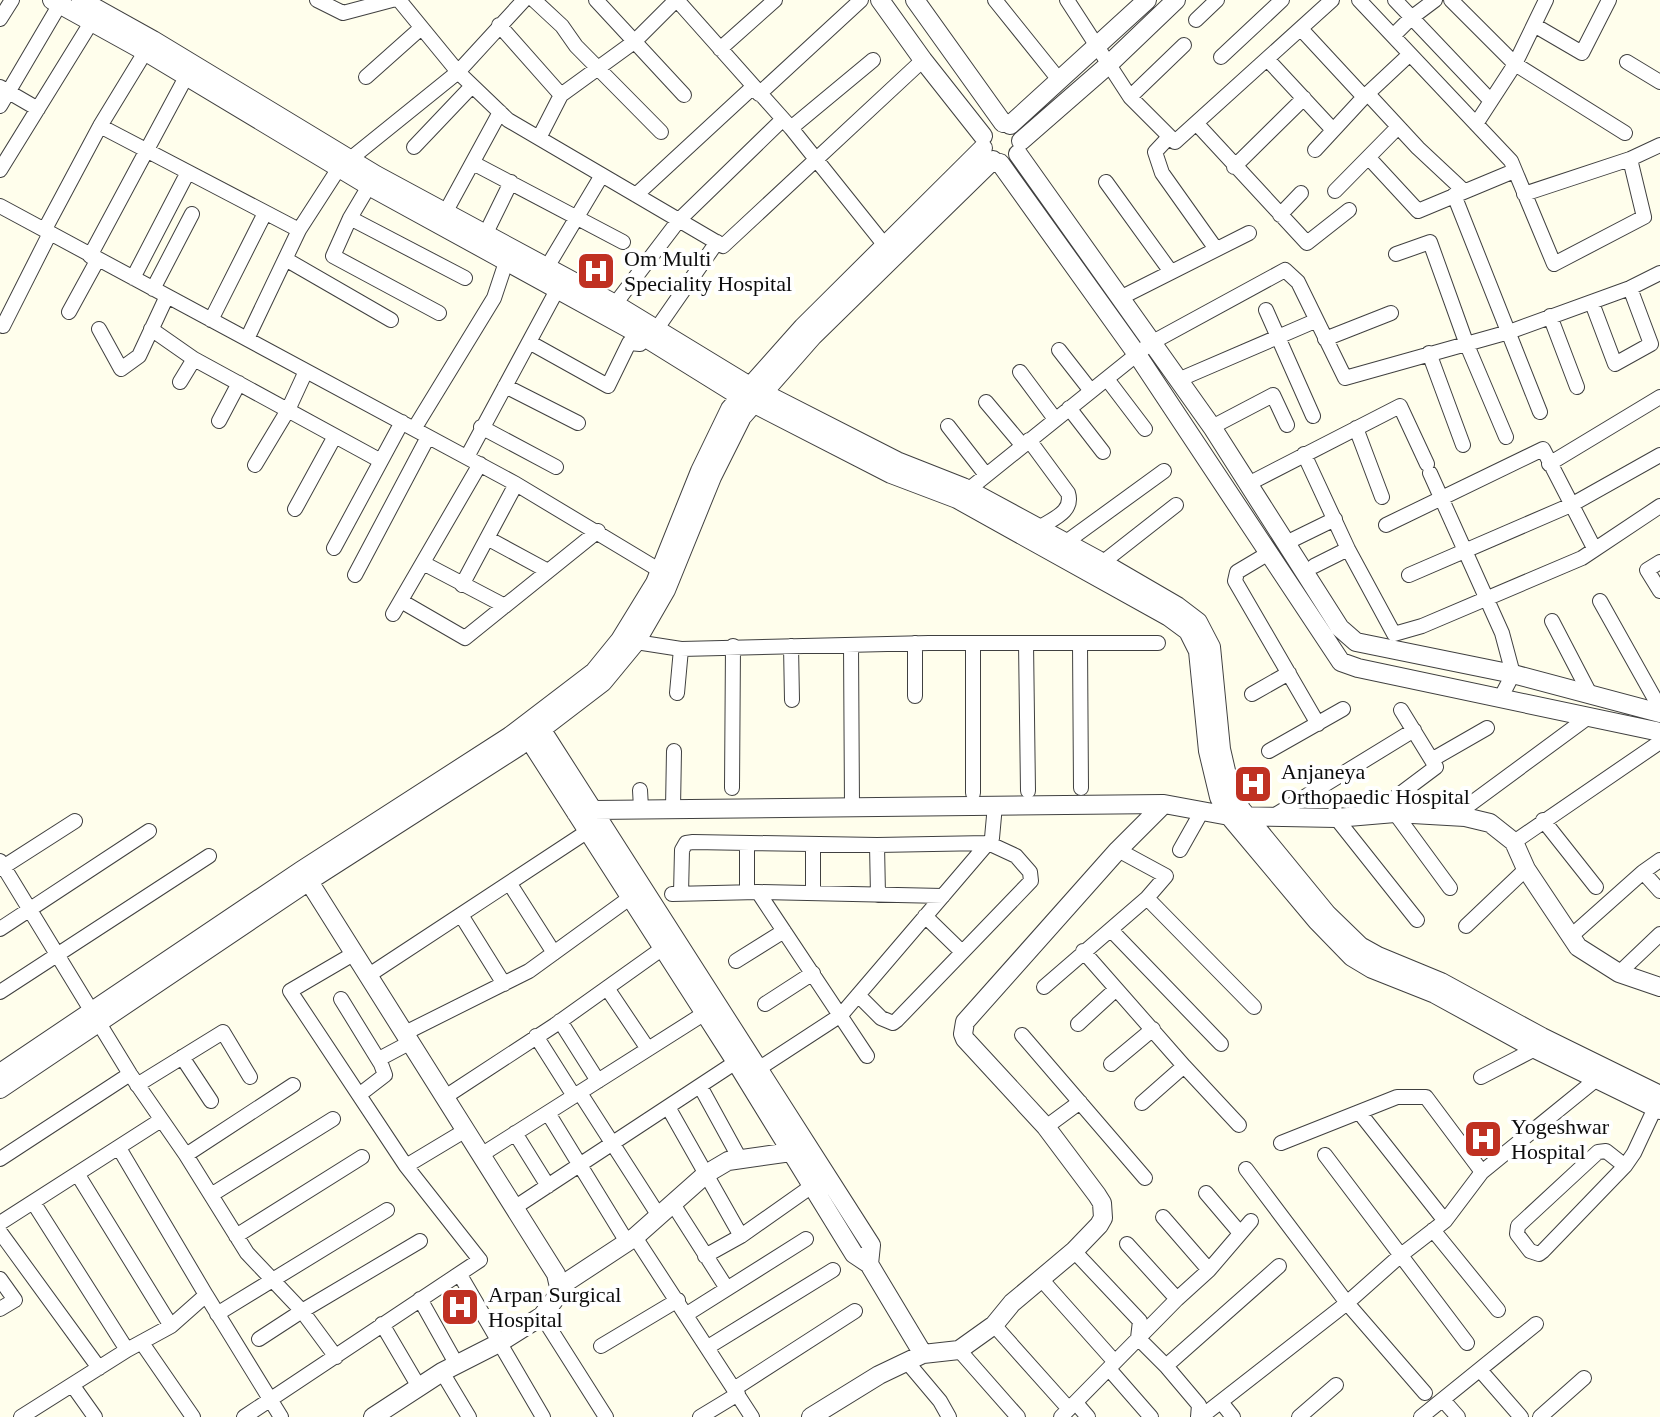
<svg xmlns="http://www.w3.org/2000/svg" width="1660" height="1417" font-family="Georgia,serif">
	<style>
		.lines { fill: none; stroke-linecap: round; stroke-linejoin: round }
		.minor-casing { stroke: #404040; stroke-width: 16 }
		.tertiary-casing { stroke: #404040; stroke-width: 20 }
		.minor { stroke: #fff; stroke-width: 14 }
		.tertiary { stroke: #fff; stroke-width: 18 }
		.labels { text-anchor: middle; stroke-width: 8; stroke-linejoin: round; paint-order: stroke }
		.poi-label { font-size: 22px; fill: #0d0d0d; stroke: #fff; text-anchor: start }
	</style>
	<rect width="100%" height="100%" fill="#fffeec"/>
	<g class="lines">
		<g class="minor-casing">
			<path id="minor" d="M317,0L343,13L392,0
				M399,0L458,72L508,120L723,246L923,60
				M534,0L562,26L576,46L661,132
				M596,0L684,95
				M677,0L791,128L891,253
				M995,0L1060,81
				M1067,0L1130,97L1175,142L1332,0
				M1359,0L1511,161L1554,264L1644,217L1630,159
				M1395,0L1490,100
				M1451,0L1515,64L1625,133
				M0,19L12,0
				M1196,20L1217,0
				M499,25L561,95L634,42L676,0
				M1534,25L1582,53L1609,0
				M1301,29L1364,97
				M1393,36L1411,18L1435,0
				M720,49L775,0
				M1221,57L1282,0
				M1268,60L1333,130
				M1627,62L1660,82
				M366,77L421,28
				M0,87L38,109
				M759,94L861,0
				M1368,94L1418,148L1464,191
				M1130,97L1184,45
				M0,106L60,4
				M1197,124L1307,243L1349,210
				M1476,124L1515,64L1546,0
				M100,126L299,230
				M791,128L873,60
				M1169,137L1155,152L1162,173L1216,249
				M539,138L561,95
				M414,147L472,86
				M1315,150L1364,97L1410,54
				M1369,158L1418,211L1514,171
				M473,163L623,242
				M1234,167L1304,98
				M0,170L92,21
				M1106,182L1171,272
				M369,186L350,218L333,256L439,313
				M1335,191L1398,127
				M1524,194L1630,159L1660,145
				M636,195L753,87
				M1454,195L1540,412
				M0,206L516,484L669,576
				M445,213L500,112
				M1280,215L1301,193
				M350,218L465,278
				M45,229L100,126L150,44
				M485,235L511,182
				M1396,254L1430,242L1467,345L1506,437
				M90,256L186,77
				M287,260L391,320
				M543,274L602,175
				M133,278L188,172
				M153,289L192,214
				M1122,297L1249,233
				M1592,303L1615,364L1651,344L1630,288
				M1266,310L1313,416
				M69,312L98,259
				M609,312L679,220L782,120
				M1550,316L1577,387
				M211,320L265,213
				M0,324L3,326L50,233
				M99,329L121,369L139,356L167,296
				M151,329L194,359L381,461
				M651,337L717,242
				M247,339L299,230L339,168L458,72L524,0
				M1325,339L1391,313
				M529,342L608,386L629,343L640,344L646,338
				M1059,350L1091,391
				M1429,353L1463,445
				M1020,372L1055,419
				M1107,379L1145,429
				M1178,380L1315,321
				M180,382L194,359
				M505,386L578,423
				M986,402L1023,446
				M1069,408L1103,452
				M219,421L239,383
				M948,426L986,475
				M481,427L556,467
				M1212,427L1273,395L1287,425
				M1356,428L1382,497
				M414,429L494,298L506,262
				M1029,440L1068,493C1074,512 1052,519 1039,528
				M1304,454L1348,549L1394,634L1422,626L1582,558L1660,506
				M467,457L557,290
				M1549,464L1660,397
				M255,465L288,410L306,371
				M1430,473L1502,633L1513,674L1500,699
				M1250,483L1400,406L1427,464
				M963,494L1151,343L1285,270L1298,282L1345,378L1509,332L1630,288L1660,273
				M295,509L335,436
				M1386,525L1543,449L1594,548
				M487,538L546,570
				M1288,542L1335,519
				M334,548L402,422
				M1058,548L1164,471
				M1269,553L1237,572L1235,581L1318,724
				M1660,562L1647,570L1660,591
				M423,563L505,606
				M1102,563L1176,505
				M1314,566L1348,549
				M355,575L428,437
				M1409,575L1571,505L1660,455
				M462,585L516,484
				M401,601L465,638L598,531
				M1600,601L1660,708
				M393,614L480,464
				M1552,621L1590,694
				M636,642L681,649L929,643H1158
				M915,643V696
				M973,643V793
				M1026,643L1028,791
				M1080,644L1081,788
				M851,645L852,806
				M791,646L792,700
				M677,693L681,649
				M1252,694L1289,673
				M1269,751L1343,709
				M1433,759L1487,728
				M732,788L733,646
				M640,790L641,808
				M673,808L674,751
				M1395,813L1450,888
				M1372,815L1436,767L1401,710
				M1454,816L1587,718
				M1272,817L1414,730
				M1336,818L1417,920
				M1543,820L1596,887
				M1514,842L1660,742
				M747,843V892
				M877,845L878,895
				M1180,850L1202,811
				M0,861L130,1074L186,1155L247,1253L302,1311L336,1357
				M0,869L75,821
				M1643,872L1660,860
				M510,884L554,953
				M758,892L867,1056
				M813,893V844
				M672,894L758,892L943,896
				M681,894L682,850L686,843L693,842L877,845L988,843L1016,856L1030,872L1031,881L897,1020L893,1023L881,1018L858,995
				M1147,898L1254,1007
				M461,915L504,984
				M925,916L962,952
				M1466,926L1526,869
				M0,929L149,831
				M1111,930L1221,1044
				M1570,937L1643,872L1660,891
				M1083,951L1184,1066L1142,1103
				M736,961L784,931
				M1619,973L1660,934
				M369,975L588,831
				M1044,987L1147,898L1166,876L1118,850
				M607,988L648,1049
				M0,992L209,856
				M341,999L381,1064L385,1075L359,1095
				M765,1004L813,973
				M560,1021L598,1081
				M1078,1024L1115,990
				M405,1033L529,971L631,897
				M1022,1035L1145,1178
				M536,1036L574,1096
				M182,1057L211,1101
				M379,1059L411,1042
				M1111,1064L1153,1029
				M1184,1066L1239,1125
				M752,1073L841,1015L988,843L992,838L995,805
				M1481,1077L1535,1049
				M137,1085L223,1032L250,1077
				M700,1086L740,1159
				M580,1093L659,1216
				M445,1097L555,1025L663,948
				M668,1107L741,1236
				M1359,1112L1445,1221
				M548,1113L627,1242
				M1046,1127L1080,1102
				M515,1133L548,1186
				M1281,1143L1397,1097H1426L1482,1172
				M119,1148L206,1295
				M186,1155L293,1085
				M481,1155L705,1013
				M1325,1155L1467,1343
				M0,1159L130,1074
				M406,1166L466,1130
				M1625,1166L1606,1151L1598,1152L1518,1226L1517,1234L1530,1251L1539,1254L1543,1251L1625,1166L1634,1153L1655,1108
				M1246,1169L1347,1303L1425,1393
				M78,1175L171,1326
				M1206,1193L1240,1233
				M211,1195L333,1119
				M33,1202L127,1350
				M673,1204L726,1287
				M514,1208L736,1062
				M1163,1217L1209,1270
				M0,1223L161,1120
				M1433,1230L1498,1310
				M0,1232L99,1368
				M236,1236L362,1157
				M635,1237L752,1417
				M1127,1244L1177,1299
				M1074,1251L1140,1321L1138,1338L1166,1366L1199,1405L1198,1417
				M705,1256L741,1236L812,1186
				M460,1275L543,1417
				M0,1279L15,1300L0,1309
				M1041,1279L1114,1361
				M420,1299L457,1365
				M217,1314L387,1210
				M687,1314L806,1239
				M542,1316L606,1417
				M382,1324L419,1387
				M994,1325L1069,1409
				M259,1339L302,1311L420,1241
				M142,1343L193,1417
				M601,1346L678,1300
				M708,1347L833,1270
				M959,1350L1018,1417
				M908,1363L940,1401L949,1417
				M1166,1366L1279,1266
				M1109,1369L1151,1417
				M1480,1370L1521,1417
				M442,1372L469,1417
				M73,1386L95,1417
				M734,1389L855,1311
				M1443,1400L1458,1417
				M1221,1402L1233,1417
				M1076,1403L1088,1417
				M21,1417L127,1350L171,1326L206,1295L281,1417
				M244,1417L480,1260L406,1166L290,991L355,953
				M700,1417L738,1394
				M1061,1417L1177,1299L1209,1270L1251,1221
				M1201,1417L1347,1303L1401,1255L1445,1221L1482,1172L1604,1073
				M1299,1417L1336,1385
				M1421,1417L1536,1324
				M1540,1417L1584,1378"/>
		</g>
		<g class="tertiary-casing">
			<path id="tertiary" d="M52,0L146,52L369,186L646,338L741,397L891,474L957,499L1169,617L1188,631L1198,651L1208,751L1219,797L1229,816L1317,921L1352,957L1372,969L1435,994L1535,1049L1660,1110
				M81,0L153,40L376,175L615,304L748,385L897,461L963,487L1098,560L1177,606L1198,622L1211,647L1221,749L1227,775L1241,809L1327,914L1360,946L1378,956L1441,982L1542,1037L1660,1095
				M880,0L923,60L983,136
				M915,0L1003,123
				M1010,125L1147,0
				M1021,141L1107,66L1176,0
				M1018,154L1212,427L1340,628L1356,642L1513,674L1660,713
				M1000,163L1136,353L1341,662L1358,668L1660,732
				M536,721L871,1245L869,1264
				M523,730L736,1062L854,1254L869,1264L923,1354
				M576,813L593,810L1164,804L1229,816L1336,818L1395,813L1465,817L1490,823L1514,842L1526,869L1578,947L1619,973L1660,987
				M303,872L556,1274L559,1287
				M0,1073L302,870L510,736L594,672L620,640L655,583L700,471L730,409L803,327L983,148
				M0,1089L309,881L518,747L603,682L636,642L666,590L712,477L742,417L813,336L993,160
				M373,1417L442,1372L499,1343L542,1316L561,1291L559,1287L635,1237L706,1174L728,1161L791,1152
				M811,1417L879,1375L923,1354L959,1350L994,1325L1012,1303L1074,1251L1099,1225L1103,1218L1102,1203L1097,1195L1046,1127L965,1039L963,1034L965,1022L1118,850L1164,804"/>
		</g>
		<use href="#minor" class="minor"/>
		<use href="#tertiary" class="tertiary"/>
	</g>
	<defs>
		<g id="hospital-square" transform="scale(2)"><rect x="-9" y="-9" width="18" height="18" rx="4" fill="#c03122" stroke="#fff"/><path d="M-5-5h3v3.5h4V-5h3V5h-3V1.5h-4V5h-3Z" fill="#fff"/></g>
	</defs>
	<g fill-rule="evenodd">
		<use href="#hospital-square" x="596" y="271"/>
		<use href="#hospital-square" x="1253" y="784"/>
		<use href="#hospital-square" x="1483" y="1139"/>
		<use href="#hospital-square" x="460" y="1307"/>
	</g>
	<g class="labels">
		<g class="poi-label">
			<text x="624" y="266">Om Multi<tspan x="624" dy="25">Speciality Hospital</tspan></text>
			<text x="1281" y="779">Anjaneya<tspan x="1281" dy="25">Orthopaedic Hospital</tspan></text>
			<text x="1511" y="1134">Yogeshwar<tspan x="1511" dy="25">Hospital</tspan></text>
			<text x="488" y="1302">Arpan Surgical<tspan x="488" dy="25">Hospital</tspan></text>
		</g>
	</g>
</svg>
